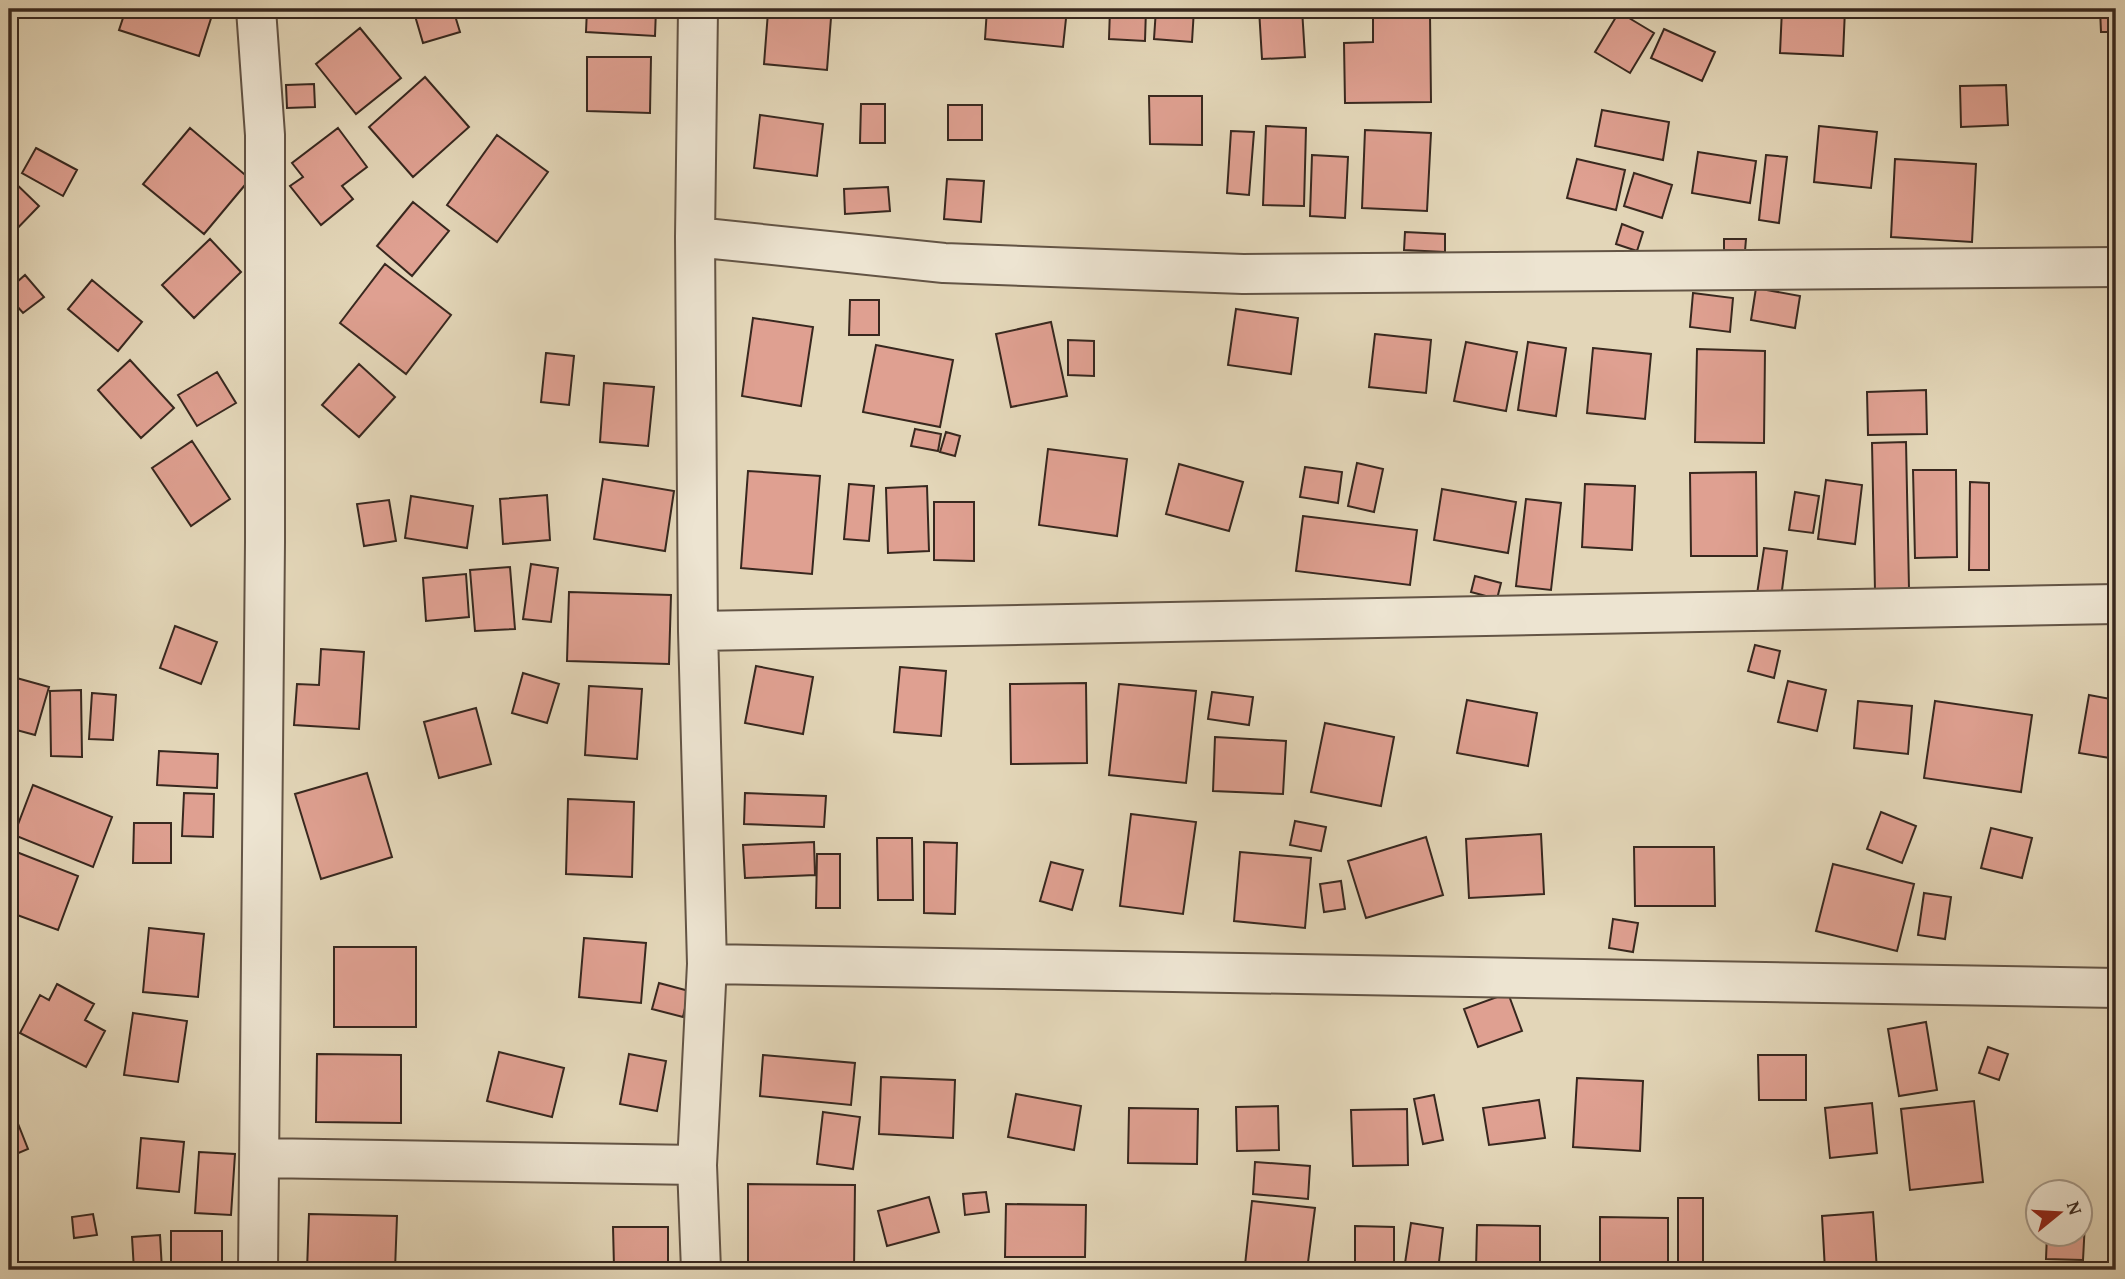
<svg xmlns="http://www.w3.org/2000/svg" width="2125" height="1279" font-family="'Gentium Book Plus',serif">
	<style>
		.building { fill: #dfa091; stroke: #38281f; stroke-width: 2 }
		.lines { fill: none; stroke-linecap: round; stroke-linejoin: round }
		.minor-casing { stroke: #635445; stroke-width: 42 }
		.minor { stroke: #ede4d1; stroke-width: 38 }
	</style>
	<rect width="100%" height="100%" fill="#e3d6b8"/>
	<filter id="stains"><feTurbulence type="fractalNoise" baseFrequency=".00286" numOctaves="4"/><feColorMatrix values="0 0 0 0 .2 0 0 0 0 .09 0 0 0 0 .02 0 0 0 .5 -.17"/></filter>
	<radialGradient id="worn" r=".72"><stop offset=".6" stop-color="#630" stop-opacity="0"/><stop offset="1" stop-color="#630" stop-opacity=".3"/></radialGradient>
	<path class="building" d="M126,9H214L199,56L119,30Z
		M413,9H453L460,32L423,43Z
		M587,9H656L655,36L586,32Z
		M987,9H1067L1063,47L985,39Z
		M1110,9H1146L1145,41L1109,39Z
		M1156,9H1194L1192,42L1154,39Z
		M1259,9H1302L1305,57L1262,59Z
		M1782,9H1845L1843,56L1780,53Z
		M2100,9H2116V32H2101Z
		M768,12L831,18L827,70L764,64Z
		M1619,12L1654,33L1630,73L1595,52Z
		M1373,15H1430L1431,102L1345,103L1344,43L1373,42Z
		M360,28L401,78L356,114L316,64Z
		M1664,29L1715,52L1702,81L1651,58Z
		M587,57H651L650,113L587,111Z
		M425,77L469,127L413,177L369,127Z
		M314,84L315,107L287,108L286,85Z
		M2006,85L2008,125L1961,127L1960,86Z
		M1149,96H1202V145L1150,144Z
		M861,104H885V143H860Z
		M948,105H982V140H948Z
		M1602,110L1669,122L1663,160L1595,146Z
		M760,115L823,124L817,176L754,168Z
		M1266,126L1306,128L1304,206L1263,205Z
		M1819,126L1877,132L1871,188L1814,182Z
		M190,128L250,179L204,234L143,184Z
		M338,128L367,167L342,186L353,199L321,225L290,186L303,177L292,163Z
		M1365,130L1431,133L1427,211L1362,208Z
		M1231,131L1254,132L1249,195L1227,193Z
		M497,135L548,172L497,242L447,205Z
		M36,148L77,170L63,196L22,173Z
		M1698,152L1756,161L1750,203L1692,193Z
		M1312,155L1348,157L1345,218L1310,216Z
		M1766,155L1787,157L1779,223L1759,220Z
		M1577,159L1625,170L1616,210L1567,198Z
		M1895,159L1976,164L1972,242L1891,237Z
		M1634,173L1672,185L1662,218L1624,206Z
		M9,177L39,206L9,237Z
		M947,179L984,181L981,222L944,219Z
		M888,187L890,211L845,214L844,189Z
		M413,202L449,231L412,276L377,246Z
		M1622,224L1643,232L1637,251L1616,244Z
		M1405,232L1445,234V252L1404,250Z
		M210,239L241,272L194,318L162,285Z
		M1724,239H1746L1745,251L1724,250Z
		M385,264L451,315L406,374L340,323Z
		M25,275L44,297L23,313L9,297V289Z
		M92,280L142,322L118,351L68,309Z
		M1756,288L1800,296L1795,328L1751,320Z
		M1693,293L1733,298L1730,332L1690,327Z
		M850,300H879V335H849Z
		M1236,309L1298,318L1291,374L1228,365Z
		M753,318L813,327L801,406L742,396Z
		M1051,322L1067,396L1011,407L996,334Z
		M1375,334L1431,340L1426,393L1369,387Z
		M1068,340L1094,341V376L1068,375Z
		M1466,342L1517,352L1506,411L1454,401Z
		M1528,342L1566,348L1556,416L1518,410Z
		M876,345L953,360L940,427L863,412Z
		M1593,348L1651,354L1645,419L1587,413Z
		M1697,349L1765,351L1764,443L1695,442Z
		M546,353L574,356L569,405L541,402Z
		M130,360L174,408L141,438L98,390Z
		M359,364L395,397L359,437L322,405Z
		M217,372L236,403L197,426L178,395Z
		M604,383L654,387L648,446L600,442Z
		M1926,390L1927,434L1868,435L1867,392Z
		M915,429L941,434L938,451L911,446Z
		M946,432L960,436L955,456L940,452Z
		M192,441L230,499L191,526L152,468Z
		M1906,442L1909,589L1875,591L1872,443Z
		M1048,449L1127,459L1117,536L1039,525Z
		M1357,463L1383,469L1374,512L1348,506Z
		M1179,464L1243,482L1229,531L1166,514Z
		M1305,467L1342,472L1338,503L1300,497Z
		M1913,470H1956L1957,557L1915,558Z
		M748,471L820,476L812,574L741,568Z
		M1756,472L1757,556H1691L1690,473Z
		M603,479L674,491L665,551L594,539Z
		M1826,480L1862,485L1855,544L1818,539Z
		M1970,482L1989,483V570H1969Z
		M849,484L874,486L869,541L844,539Z
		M1585,484L1635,486L1632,550L1582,547Z
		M927,486L929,551L888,553L886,488Z
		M1442,489L1516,502L1508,553L1434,540Z
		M1795,492L1819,496L1813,533L1789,530Z
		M547,495L550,540L503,544L500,499Z
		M411,496L473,506L467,548L405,538Z
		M1526,499L1561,503L1551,590L1516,586Z
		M389,500L396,541L364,546L357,504Z
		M934,502H974V561L934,560Z
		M1303,516L1417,530L1410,585L1296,571Z
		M1764,548L1787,551L1781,598L1757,594Z
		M531,564L558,568L551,622L523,619Z
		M510,567L515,629L475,631L470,570Z
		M466,574L469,617L426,621L423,578Z
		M1475,576L1501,583L1497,599L1471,592Z
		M569,592L671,595L669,664L567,661Z
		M175,626L217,642L201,684L160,668Z
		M1755,645L1780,651L1774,678L1748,671Z
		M321,649L364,652L359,729L294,725L297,684L319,685Z
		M756,666L813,677L803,734L745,723Z
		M900,667L946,671L941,736L894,732Z
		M523,673L559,684L547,723L512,713Z
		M13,677L49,687L35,735L9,728V693Z
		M1788,681L1826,690L1817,731L1778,722Z
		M1086,683L1087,763L1011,764L1010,684Z
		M1119,684L1196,691L1186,783L1109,775Z
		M589,686L642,689L637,759L585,755Z
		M81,690L82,757L51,756L50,691Z
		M1212,692L1253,697L1249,725L1208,719Z
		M92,693L116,695L113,740L89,739Z
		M2089,695L2116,700V759L2079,753Z
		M1467,700L1537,713L1528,766L1457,753Z
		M1858,701L1912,706L1908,754L1854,748Z
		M1935,701L2032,715L2021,792L1924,778Z
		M476,708L491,764L439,778L424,722Z
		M1325,723L1394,737L1381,806L1311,792Z
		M1215,737L1286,741L1283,794L1213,791Z
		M159,751L218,754L217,788L157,785Z
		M367,773L392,857L321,879L295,794Z
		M33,785L112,817L93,867L14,835Z
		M184,793L214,794L213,837L182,836Z
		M745,793L826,796L824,827L744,824Z
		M568,799L634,802L632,877L566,874Z
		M1881,812L1916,826L1902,863L1867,849Z
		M1131,814L1196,822L1183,914L1120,906Z
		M1295,821L1326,827L1321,851L1290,845Z
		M134,823H171V863H133Z
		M1991,828L2032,838L2022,878L1981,868Z
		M1541,834L1544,894L1469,898L1466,839Z
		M1426,837L1443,895L1366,918L1348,861Z
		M877,838H912L913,900H878Z
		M814,842L815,875L745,878L743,845Z
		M924,842L957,843L955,914L924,913Z
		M1634,847H1714L1715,906H1635Z
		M14,851L78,876L58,930L9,912V866Z
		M1240,852L1311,858L1305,928L1234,921Z
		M817,854H840V908H816Z
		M1051,862L1083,870L1072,910L1040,901Z
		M1833,864L1914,884L1897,951L1816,931Z
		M1341,881L1345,909L1324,912L1320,884Z
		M1924,893L1951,897L1945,939L1918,935Z
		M1613,919L1638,923L1633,952L1609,948Z
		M149,928L204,934L198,997L143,992Z
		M584,938L646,943L641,1003L579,997Z
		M334,947H416V1027H334Z
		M659,983L689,991L683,1017L652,1009Z
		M57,984L94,1004L85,1020L105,1031L86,1067L20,1033L40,995L49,1000Z
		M1508,993L1522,1031L1478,1047L1464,1009Z
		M133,1013L187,1021L178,1082L124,1075Z
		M1926,1022L1937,1090L1899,1096L1888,1029Z
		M1988,1047L2008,1054L1999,1080L1979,1073Z
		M499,1052L564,1068L552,1117L487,1101Z
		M317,1054L401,1055V1123L316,1122Z
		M629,1054L666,1061L657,1111L620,1104Z
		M763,1055L855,1063L851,1105L760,1096Z
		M1758,1055H1806V1100H1759Z
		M2111,1062H2116V1108L2108,1107Z
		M881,1077L955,1080L953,1138L879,1134Z
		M1577,1078L1643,1081L1640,1151L1573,1147Z
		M1016,1094L1081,1106L1074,1150L1008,1137Z
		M1434,1095L1443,1140L1423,1144L1414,1099Z
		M1539,1100L1545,1138L1489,1145L1483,1108Z
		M1974,1101L1983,1182L1910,1190L1901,1109Z
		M1872,1103L1877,1153L1830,1158L1825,1108Z
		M11,1106L28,1149L9,1157V1107Z
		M1278,1106L1279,1150L1237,1151L1236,1107Z
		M1129,1108L1198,1109L1197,1164L1128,1163Z
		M1407,1109L1408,1165L1353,1166L1351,1110Z
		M823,1112L860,1117L853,1169L817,1164Z
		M141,1138L184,1142L179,1192L137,1188Z
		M199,1152L235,1154L231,1215L195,1213Z
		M1255,1162L1310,1166L1308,1199L1253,1194Z
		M748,1184L855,1185L854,1270H748Z
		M986,1192L989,1212L965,1215L963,1194Z
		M929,1197L939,1232L887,1246L878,1211Z
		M2116,1197V1252H2115L2110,1198Z
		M1678,1198H1703V1270H1678Z
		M1252,1201L1315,1208L1307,1270L1245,1265Z
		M1006,1204L1086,1205L1085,1257H1005Z
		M1873,1212L1877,1270H1825L1822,1216Z
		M93,1214L97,1235L74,1238L72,1217Z
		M309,1214L397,1216L395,1270H307Z
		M1600,1217L1668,1218V1270H1600Z
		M2080,1222H2085L2083,1260L2046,1259L2047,1234H2080Z
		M1411,1223L1443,1228L1438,1270H1404Z
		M1477,1225L1540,1226V1270L1476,1269Z
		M1355,1226L1394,1227V1270H1355Z
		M613,1227H668V1267H614Z
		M171,1231H222V1270H171Z
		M160,1235L162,1270H134L132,1237Z"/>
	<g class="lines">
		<g class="minor-casing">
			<path id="minor" d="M256,9L265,135V542L258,1270
				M698,9L695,237L698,631L707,964L697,1165L701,1270
				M695,237L944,263L1243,274L2116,267
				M698,631L2116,604
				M707,964L2116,988
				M261,1158L697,1165"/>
		</g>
		<use href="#minor" class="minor"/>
	</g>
	<rect width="2125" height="1279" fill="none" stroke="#e3d6b8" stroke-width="35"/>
	<rect x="10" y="10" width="2104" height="1258" fill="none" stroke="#38281f" stroke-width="3.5"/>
	<rect x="18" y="18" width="2090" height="1244" fill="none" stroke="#38281f" stroke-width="2"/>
	<g transform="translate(2059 1213) rotate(72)"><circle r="33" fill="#ede4d1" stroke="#a5998a" stroke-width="2"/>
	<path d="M0-5L12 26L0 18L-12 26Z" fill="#8f2418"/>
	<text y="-10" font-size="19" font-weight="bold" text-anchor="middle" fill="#38281f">N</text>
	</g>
	<rect width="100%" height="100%" filter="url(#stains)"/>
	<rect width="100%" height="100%" fill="url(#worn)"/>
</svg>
